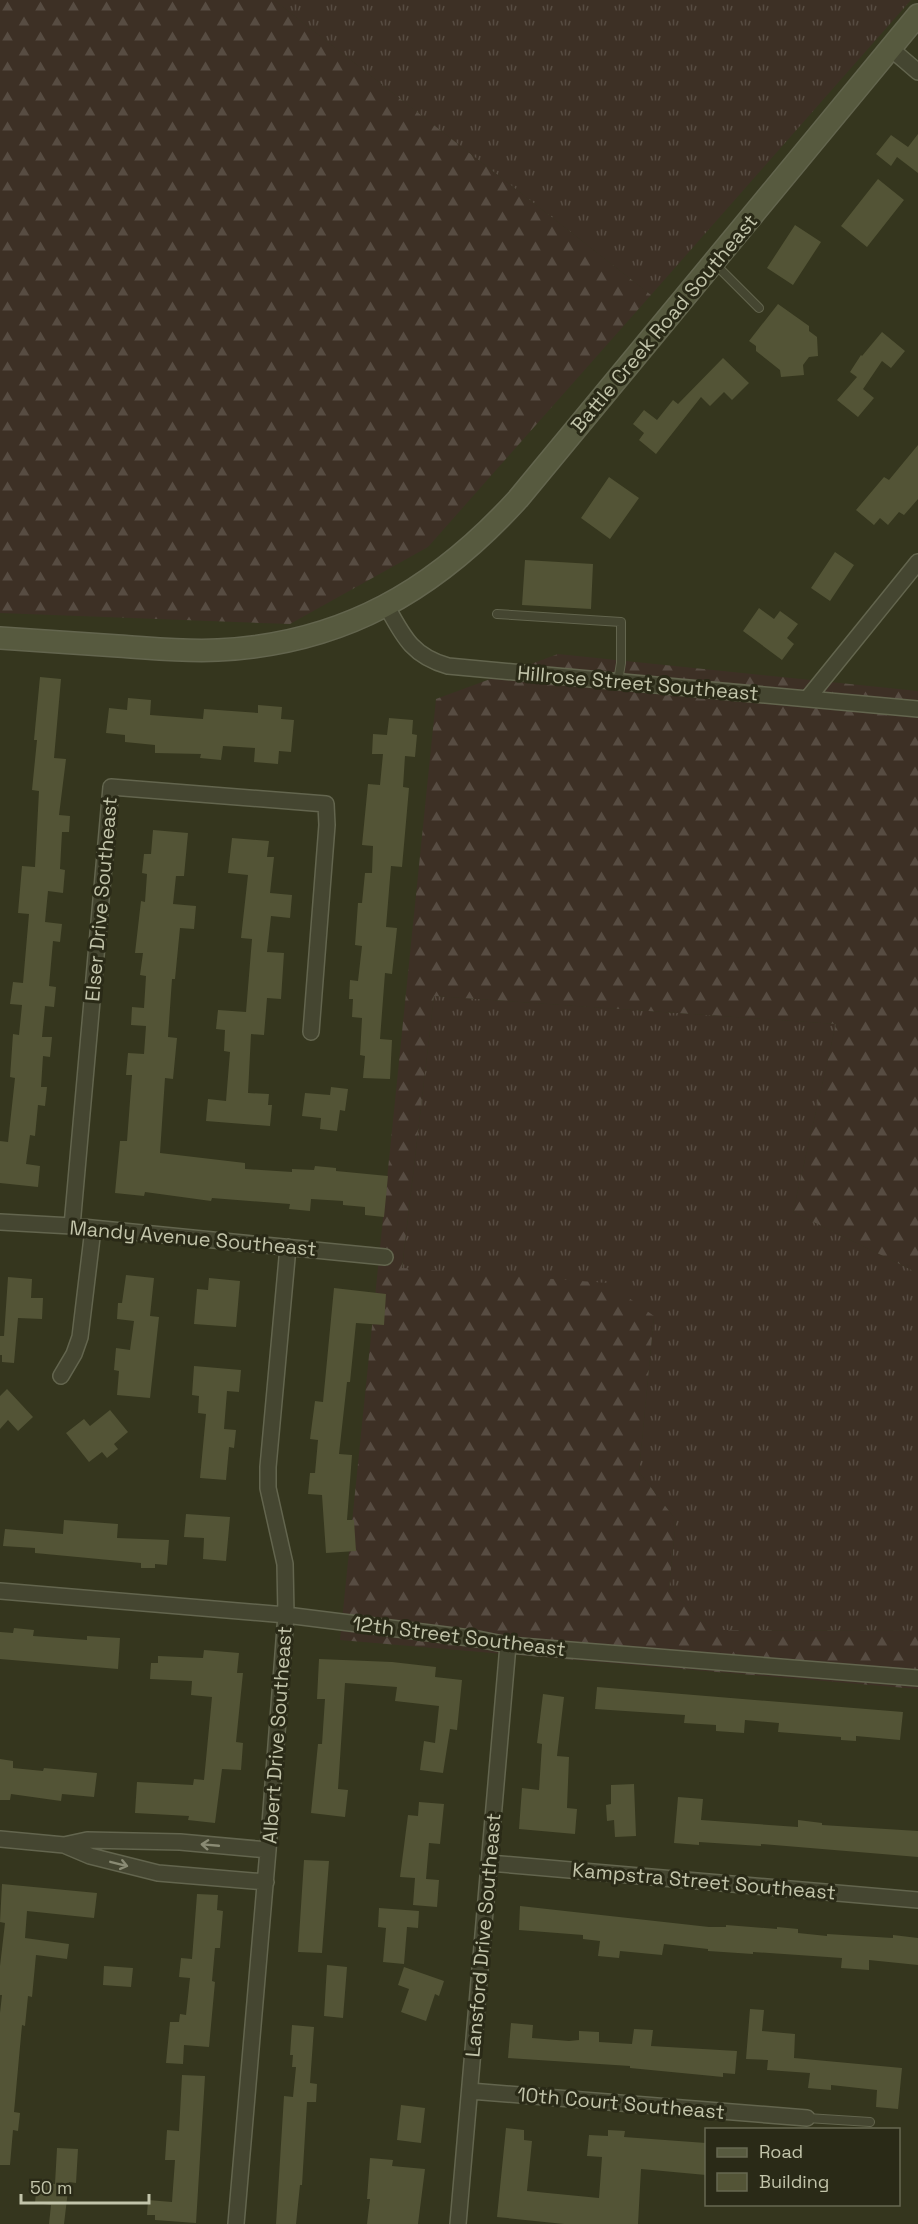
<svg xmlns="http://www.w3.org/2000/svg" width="918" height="2224" font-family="'Space Grotesk',sans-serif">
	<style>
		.grass { fill: url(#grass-tufts) }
		.forest { fill: url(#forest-firs) }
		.building { fill: #535436 }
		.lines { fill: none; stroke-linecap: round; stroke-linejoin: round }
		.service-casing { stroke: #63654e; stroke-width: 10 }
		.minor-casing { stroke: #63654e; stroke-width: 18 }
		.secondary-casing { stroke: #63654e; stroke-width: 24 }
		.service { stroke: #454631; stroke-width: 8 }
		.minor { stroke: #454631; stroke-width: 15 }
		.secondary { stroke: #575a3f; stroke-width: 21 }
		.oneway { stroke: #8a8b74 }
		.labels { text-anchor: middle; stroke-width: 6; stroke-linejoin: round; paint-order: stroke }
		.street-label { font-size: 20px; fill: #c2c4aa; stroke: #2a2a17 }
	</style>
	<defs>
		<pattern id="grass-tufts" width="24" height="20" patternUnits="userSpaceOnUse" patternTransform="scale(1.5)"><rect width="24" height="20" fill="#3d3025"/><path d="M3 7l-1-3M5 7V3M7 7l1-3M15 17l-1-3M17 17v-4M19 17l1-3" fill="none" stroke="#574c42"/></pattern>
		<pattern id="forest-firs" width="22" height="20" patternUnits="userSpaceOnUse" patternTransform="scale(1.5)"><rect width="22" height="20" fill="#3d3025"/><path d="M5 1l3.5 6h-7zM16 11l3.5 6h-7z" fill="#574c42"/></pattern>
	</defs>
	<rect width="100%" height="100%" fill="#35361e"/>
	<path class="grass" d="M274,0H911L651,295Z
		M434,996L836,1024L793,1212L918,1273V1631L712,1630L669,1589L676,1520L639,1472L654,1316L402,1269Z"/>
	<path class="forest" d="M0,0H274L651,295L428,547L290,624L0,613Z
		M558,654L918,691V1273L793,1212L836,1024L434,996L402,1268L608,1283L654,1316L639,1472L676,1520L669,1589L712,1630L918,1631V1689L340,1640L436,699Z"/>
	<path class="building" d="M918,134V173L897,157L891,166L876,154L891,135L908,147Z
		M878,179L904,200L867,247L841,226Z
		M795,225L821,242L793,285L767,268Z
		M778,304L809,326V331L817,337L818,356L809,357L803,365L804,375L781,377L780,370L756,351V346L749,341Z
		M882,332L905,351L891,368L882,361L863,389L874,398L858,417L837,400L857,377L850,372L861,355L862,356Z
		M723,358L749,383L732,400L724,392L710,406L701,397L656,454L639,440L644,433L633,424L644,410L657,420L673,400L678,404Z
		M918,445V499L904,515L899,512L888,525L880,518L874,525L856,510L884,477L889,480Z
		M609,477L639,498L610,539L581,518Z
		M835,552L854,565L830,601L811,588Z
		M525,560L593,564L591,609L522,605Z
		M759,608L774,619L780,611L798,624L787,638L794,644L782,660L743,631Z
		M40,677L61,679L54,758L66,759L59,815L70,816L69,832H62L60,869L65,870L63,893L48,891L45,922L62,924L60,942L53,941L49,986L56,987L54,1007L45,1006L42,1037H52L50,1057L43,1056L41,1087H47L45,1106L38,1105L35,1136L30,1135L26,1164L40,1166L38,1187L0,1183V1141L8,1142L15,1078L10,1077L13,1034L19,1035L22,1005L10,1004L13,982L23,983L29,914L18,913L22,866L35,867L39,791L32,790L37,740H34Z
		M128,698L151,700L150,715L203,719L204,709L258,713V705L282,707L281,719L294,720L291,752L279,751L278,764L254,762L255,748L223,746L221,760L200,758L201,754L155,753V745L125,742V735L106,733L109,708L127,710Z
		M389,718L413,720L412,734L417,735L415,757L405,756L403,787L409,788L402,867L391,866L386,927L397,928L392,974L385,973L380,1039L392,1040L390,1079L363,1078L365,1056L360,1055L362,1018L352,1017L353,999H349L350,980L358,981L362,946L355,945L358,903H362L365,873H372L373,846L362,845L368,784L380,785L383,754H372L373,734L387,735Z
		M153,830L188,833L184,876H176L173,904L196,906L194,929L180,928L175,979H172L168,1037L177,1038L173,1079L165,1078L160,1153L245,1163V1169L292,1172V1169L314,1170L315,1166L336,1168V1171L388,1176L384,1217L365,1215V1207L343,1205V1201L311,1199L310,1211L289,1209L290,1204L212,1198L211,1201L145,1192L144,1196L115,1193L120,1141H127L132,1075H126L128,1053L144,1054L146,1026L131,1025L132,1007L144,1008L146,976L140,975L143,953H135L141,901L145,902L147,874L142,873L144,854H151Z
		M232,838L269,841L267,857H274L270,893L292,895L290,918L271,916L267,952L284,953L281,999L267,998L264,1035L251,1034L248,1093L269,1094L268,1105H272L270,1126L206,1121L208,1099L226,1101L230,1052L224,1051L225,1030L216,1029L218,1010L246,1012L252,939L241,938L248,875L228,873Z
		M331,1087L348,1089L345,1111L340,1110L337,1131L320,1129L321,1118L302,1116L305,1093L330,1095Z
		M126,1275L154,1278L150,1316L159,1317L150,1398L117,1395L119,1371L114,1370L116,1348L130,1350L134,1321L117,1319L118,1303H122Z
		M8,1277L32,1279L31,1298H43L42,1319L18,1318L14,1363L2,1362V1355H0V1336H4Z
		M209,1278L240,1281L236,1327L194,1324L197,1289L208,1290Z
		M334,1288L386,1294L384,1325L356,1323L350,1382H347L339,1454L352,1455L347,1520H354L356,1551L326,1553L322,1495L308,1494L310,1473H315L318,1440L310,1439L315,1401L323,1402Z
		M194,1366L241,1370L239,1392L227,1391L224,1429L236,1430L234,1448L229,1447L226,1480L200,1478L206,1414L198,1413L199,1396L192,1395Z
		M7,1389L33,1417L18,1431L8,1420L0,1429V1396Z
		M110,1410L128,1432L114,1444L118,1449L107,1458L102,1452L89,1462L66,1433L84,1419L90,1426Z
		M186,1514L230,1517L226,1561L203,1559L204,1538L184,1537Z
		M64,1520L118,1524L117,1538L169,1540L167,1565L155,1564V1568H141V1563L35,1553V1548L3,1546L5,1529L63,1534Z
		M14,1628L34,1630L33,1636L87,1640V1636L120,1638L118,1669L0,1659V1632L13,1633Z
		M204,1650L239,1653L237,1673H243L236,1742L243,1743L241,1770L222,1769L215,1823L188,1820L189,1816L135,1813L137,1782L193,1785L194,1779L204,1780L212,1697L191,1695L192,1681L150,1679L151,1663H158V1656L203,1658Z
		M319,1659L392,1662L436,1667L435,1677L462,1680L457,1730L450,1729L443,1773L420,1770L424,1741L435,1743L439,1706L395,1701L397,1687L345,1683L338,1789L348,1790L345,1817L311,1813L318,1744H322L325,1699H317Z
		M597,1687L903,1712L900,1740L856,1736V1741L841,1740V1737L778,1732L779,1723L745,1720L744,1733L716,1731V1725L684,1723L685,1715L595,1709Z
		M543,1694L564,1697L557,1756L569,1757L567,1808L577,1809L575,1834L519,1829L522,1788L539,1790L542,1744L537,1743Z
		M0,1759L13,1761V1768L43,1771L44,1768L97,1773L94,1797L62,1794L61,1801L11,1794L10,1800H0Z
		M634,1784L636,1836L615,1837L614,1820L607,1821L606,1805L611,1804V1785Z
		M678,1797L703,1799L701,1820L798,1827V1820L822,1823V1825L918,1831V1857L761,1844V1846L699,1842V1845L674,1843Z
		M419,1802L444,1804L440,1844L429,1843L426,1879L439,1880L437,1907L413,1905L415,1878L400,1877L408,1815L418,1816Z
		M304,1860L329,1861L322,1953L298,1952Z
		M2,1884L97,1893L94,1918L27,1911L25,1938L69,1944L67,1959L36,1955L32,1997L28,1996L25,2026L22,2025L14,2112L20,2113L18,2131L13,2130L10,2165H0V2013L2,1995H0V1966L5,1923L0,1922Z
		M197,1894L218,1895L217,1910L223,1911L220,1948H215L212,1981L215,1982L209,2047L184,2045L183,2064L166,2063L170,2022H179L180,2014L186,2015L190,1978L179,1977L181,1958L192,1959Z
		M520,1906L709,1927H726V1925L777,1929V1927L798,1929V1933L827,1936V1934L893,1938V1935L918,1938V1965L869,1960V1970L841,1968L842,1958L753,1952V1954L708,1951V1949L664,1944L662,1955L620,1951L619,1958L598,1956L600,1941L583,1939V1935L519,1930Z
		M379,1908L419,1911L418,1928L407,1927L404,1964L383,1962L386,1928L378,1927Z
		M327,1965L347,1967L343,2018L324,2016Z
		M104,1966L133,1968L131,1987L103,1985Z
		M404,1967L444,1981L439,1996L435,1994L426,2021L401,2012L409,1989L398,1985Z
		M750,2009L764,2010L762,2031L795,2034L794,2058L902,2068L898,2109L876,2107L877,2090L831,2085V2090L808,2088L810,2073L767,2070L768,2060L746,2059Z
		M511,2023L533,2025L532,2038L569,2041L579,2040V2031L599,2032V2042L632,2044L634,2029L653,2030L651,2046L737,2051L735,2074L723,2073V2077L630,2068V2066L508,2058Z
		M292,2025L314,2027L310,2083L317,2084L316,2102H307L302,2185H300L296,2224H276L284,2096L293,2097L296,2067H292L293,2055H290Z
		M182,2075L205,2076L196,2223L155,2220V2215H147L148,2200L172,2202L175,2160H165L167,2130L179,2131Z
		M401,2105L425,2108L421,2143L397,2140Z
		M506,2128L524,2130V2140L532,2141L527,2191L599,2198L602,2157L587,2156L589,2135L608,2136V2130L625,2131L624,2137L706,2143V2175L641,2169L638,2224H564L497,2217Z
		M57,2148L78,2149L76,2183L69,2182L64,2224H49L51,2205L35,2203L37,2182L55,2184Z
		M370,2158L393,2160L392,2166L425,2169L418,2224H367L370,2199H367Z"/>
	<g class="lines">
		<g class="service-casing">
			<path id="service" d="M715,264L759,308
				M497,614L621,622V663L618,681
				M807,2118L870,2122"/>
		</g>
		<g class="minor-casing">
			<path id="minor" d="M890,48L918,72
				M386,605C403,636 412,656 448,666L918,709
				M808,698L918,562
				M0,1222L72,1226L385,1257
				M72,1226L111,787L326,804L327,825L311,1032
				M61,1376L74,1354L80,1337L93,1229
				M0,1591L286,1615L478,1639L508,1645L918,1678
				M0,1839L64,1845L90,1856L158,1873L266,1882
				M64,1845L87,1840L180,1842L268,1850
				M489,1863L918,1900
				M470,2091L807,2118
				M236,2224L268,1850L286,1615L285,1564L268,1488V1467L288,1247
				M458,2224L508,1645"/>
		</g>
		<g class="secondary-casing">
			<path id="secondary" d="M0,638C39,641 79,643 118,646C151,648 185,652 218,650C343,644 435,590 518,499L918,15"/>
		</g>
		<use href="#service" class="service"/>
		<use href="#minor" class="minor"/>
		<use href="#secondary" class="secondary"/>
	</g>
	<defs><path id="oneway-shaft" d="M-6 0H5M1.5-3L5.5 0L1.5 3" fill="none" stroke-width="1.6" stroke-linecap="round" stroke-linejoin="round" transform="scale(1.5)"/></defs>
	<g class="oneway">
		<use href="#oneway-shaft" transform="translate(210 1845) rotate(-175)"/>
		<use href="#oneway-shaft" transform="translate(119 1864) rotate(14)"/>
	</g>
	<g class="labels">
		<g class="street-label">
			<text transform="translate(664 323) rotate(-50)" y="7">Battle Creek Road Southeast</text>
			<text transform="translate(638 683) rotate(5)" y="7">Hillrose Street Southeast</text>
			<text transform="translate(101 899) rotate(-85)" y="7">Elser Drive Southeast</text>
			<text transform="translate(193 1238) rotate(5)" y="7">Mandy Avenue Southeast</text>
			<text transform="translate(459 1636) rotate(7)" y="7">12th Street Southeast</text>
			<text transform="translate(277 1735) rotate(-86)" y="7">Albert Drive Southeast</text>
			<text transform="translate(704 1881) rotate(5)" y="7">Kampstra Street Southeast</text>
			<text transform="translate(483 1935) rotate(-85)" y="7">Lansford Drive Southeast</text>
			<text transform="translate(621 2103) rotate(5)" y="7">10th Court Southeast</text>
		</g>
	</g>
	<rect x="705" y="2128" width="195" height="78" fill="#2a2a17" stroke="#676852" stroke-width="1.5"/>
	<rect x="717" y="2148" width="30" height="9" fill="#575a3f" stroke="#676852" stroke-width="1.5"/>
	<text x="759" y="2158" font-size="18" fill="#c2c4aa">Road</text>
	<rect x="717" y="2173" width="30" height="18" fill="#535436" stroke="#676852" stroke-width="1.5"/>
	<text x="759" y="2188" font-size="18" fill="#c2c4aa">Building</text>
	<path d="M21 2194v9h128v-9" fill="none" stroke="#c2c4aa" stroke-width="3"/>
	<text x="30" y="2194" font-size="18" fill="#c2c4aa" stroke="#2a2a17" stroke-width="4.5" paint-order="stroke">50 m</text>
</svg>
